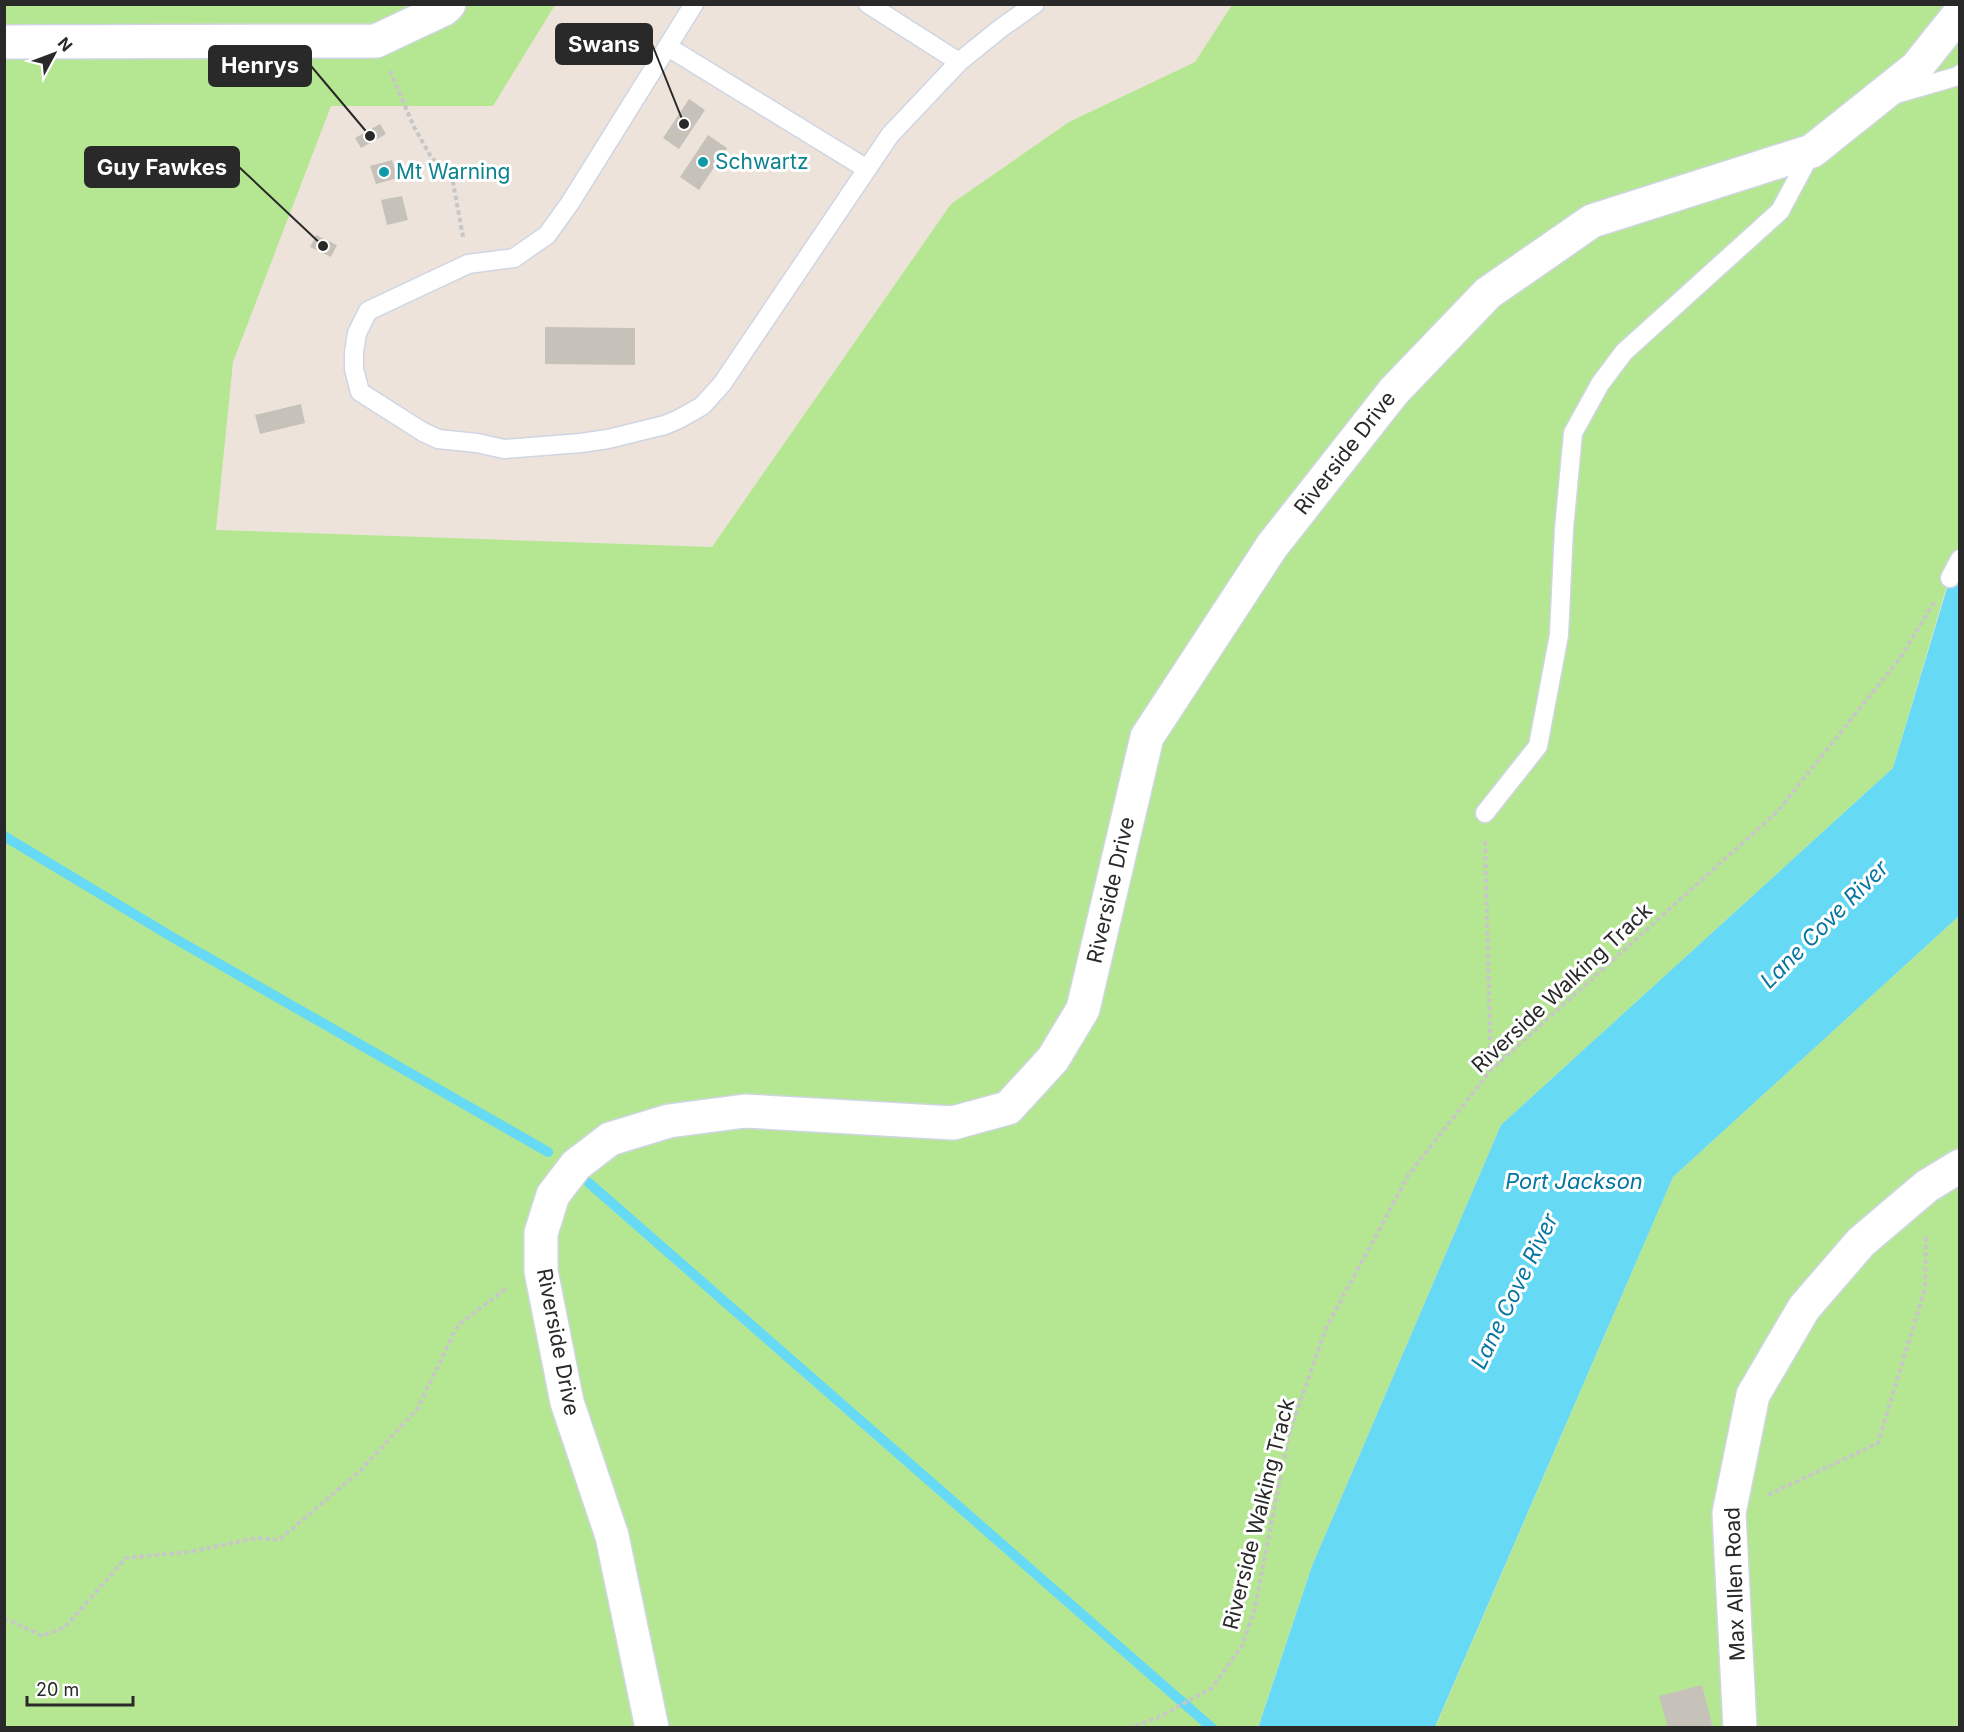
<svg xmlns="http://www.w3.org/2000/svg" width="1964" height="1732" font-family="Inter,sans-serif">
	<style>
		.green { fill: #b5e793 }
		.water { fill: #66d9f5 }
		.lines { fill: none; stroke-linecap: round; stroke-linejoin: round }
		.stream { stroke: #66d9f5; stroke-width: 10 }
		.building { fill: #c7c2b9 }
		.service-casing { stroke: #cfd5e3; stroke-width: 21 }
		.minor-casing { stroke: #cfd5e3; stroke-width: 36 }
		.path { stroke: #c7c7c7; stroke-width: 4; stroke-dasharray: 4.5 3; stroke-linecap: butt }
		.service { stroke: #fff; stroke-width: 18 }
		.minor { stroke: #fff; stroke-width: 33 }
		.culture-dot { fill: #0f9aa8; stroke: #fff; stroke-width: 2 }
		.labels { text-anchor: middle; stroke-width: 6; stroke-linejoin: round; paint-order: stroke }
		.culture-label { font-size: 21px; fill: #0d838f; stroke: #fff; text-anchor: start }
		.street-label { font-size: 21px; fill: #292929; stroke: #fff }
		.water-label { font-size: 22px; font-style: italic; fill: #0676a1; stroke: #fff }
		.leader { fill: none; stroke: #292929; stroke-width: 2 }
		.callout-dot { fill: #292929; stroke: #fff; stroke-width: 2 }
		.callout { fill: #292929; stroke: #292929; stroke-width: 2 }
		.callout-label { font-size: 22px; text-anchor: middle; font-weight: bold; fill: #fff }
	</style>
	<rect width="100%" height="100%" fill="#ede3da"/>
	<path class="green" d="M5,5H555L493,106H331L233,362L216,530L712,547L951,204L1069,122L1195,62L1232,5H1959V575L1949,578L1893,768L1501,1125L1312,1566L1258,1727L5,1728Z
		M1959,916V1727L1435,1728L1673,1177Z"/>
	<path class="water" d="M1959,575V916L1673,1177L1435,1727L1258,1728L1312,1566L1501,1125L1893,768L1950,578Z"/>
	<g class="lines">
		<path class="stream" d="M4,836L172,937L548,1152
			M589,1183L1212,1728"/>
	</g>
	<path class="building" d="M689,99L705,110L679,149L663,138Z
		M380,124L386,134L361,148L355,138Z
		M708,135L727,148L699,190L680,177Z
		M392,160L398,178L376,184L370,166Z
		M402,196L408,220L387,225L381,200Z
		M316,235L337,245L331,257L310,247Z
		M545,327L635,328V365L545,364Z
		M301,404L305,423L260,434L255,415Z
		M1702,1685L1713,1728H1668L1659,1696Z"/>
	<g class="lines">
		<g class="service-casing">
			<path id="service" d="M694,4L570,203L547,235L514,258L468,264L368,311L357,333L354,352V369L360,392L423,432L438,439L477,443L504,449L581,443L608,439L665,425L679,419L702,406L722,384L890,135L959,62L1001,28L1035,4
				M868,4L959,62
				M668,47L867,169
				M1896,94L1958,76L1960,74
				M1950,578L1960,559
				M1485,813L1538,746L1559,635L1564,529L1573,433L1600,384L1624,352L1780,211L1812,151"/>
		</g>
		<g class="minor-casing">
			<path id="minor" d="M4,42L376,41L444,9L449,4
				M652,1728L612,1536L567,1402L541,1271V1233L553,1195L576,1165L610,1139L669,1121L745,1111L953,1123L1008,1108L1053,1059L1083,1009L1147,737L1272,546L1394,391L1488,293L1592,221L1812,151L1916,68L1960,13
				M1740,1728L1729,1513L1753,1395L1804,1308L1861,1242L1927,1186L1960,1166"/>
		</g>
		<path class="path" d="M390,71L414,127L430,155L453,182L463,237
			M1485,841L1491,1070
			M1768,1495L1878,1443L1925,1288L1926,1234
			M4,1618L42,1636L65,1627L126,1558L189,1552L256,1538L279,1540L361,1470L417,1409L458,1325L508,1287
			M1128,1728L1157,1718L1212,1688L1242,1646L1254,1611L1289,1434L1326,1328L1409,1174L1491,1070L1778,811L1900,658L1935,601"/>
		<use href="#service" class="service"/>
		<use href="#minor" class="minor"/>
	</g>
	<g class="culture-dot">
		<circle cx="703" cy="162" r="6"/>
		<circle cx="384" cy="172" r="6"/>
	</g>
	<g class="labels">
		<g class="culture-label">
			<text x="715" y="169">Schwartz</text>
			<text x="396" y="179">Mt Warning</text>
		</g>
		<g class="street-label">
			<text transform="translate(1345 453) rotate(-52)" y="7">Riverside Drive</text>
			<text transform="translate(1111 890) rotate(-77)" y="7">Riverside Drive</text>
			<text transform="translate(1562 988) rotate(-43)" y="7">Riverside Walking Track</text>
			<text transform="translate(558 1342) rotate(79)" y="7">Riverside Drive</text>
			<text transform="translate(1259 1514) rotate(-76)" y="7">Riverside Walking Track</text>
			<text transform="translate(1735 1584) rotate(-92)" y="7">Max Allen Road</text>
		</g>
		<g class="water-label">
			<text transform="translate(1824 924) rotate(-45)" y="8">Lane Cove River</text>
			<text x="1574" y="1189">Port Jackson</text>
			<text transform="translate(1514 1291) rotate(-64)" y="8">Lane Cove River</text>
		</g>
	</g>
	<path class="leader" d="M684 124L652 44M370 136L311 66M323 246L239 167"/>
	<g class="callout-dot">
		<circle cx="684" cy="124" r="6"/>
		<circle cx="370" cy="136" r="6"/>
		<circle cx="323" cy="246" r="6"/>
	</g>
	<g class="callout">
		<rect x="556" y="24" width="96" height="40" rx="6"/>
		<rect x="209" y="46" width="102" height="40" rx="6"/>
		<rect x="85" y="147" width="154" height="40" rx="6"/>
	</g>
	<g class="callout-label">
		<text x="604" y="52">Swans</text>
		<text x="260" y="73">Henrys</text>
		<text x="162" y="175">Guy Fawkes</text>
	</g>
	<rect width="1964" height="1732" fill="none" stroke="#292929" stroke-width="12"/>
	<g transform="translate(54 54) rotate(49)" stroke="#ffffff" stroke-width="4.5" paint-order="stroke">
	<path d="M0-4.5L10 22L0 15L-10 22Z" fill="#292929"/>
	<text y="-9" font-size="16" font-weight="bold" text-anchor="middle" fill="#292929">N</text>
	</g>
	<path d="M27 1696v9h106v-9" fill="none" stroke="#292929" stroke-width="3"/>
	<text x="36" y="1696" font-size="18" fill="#292929" stroke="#ffffff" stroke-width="4.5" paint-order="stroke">20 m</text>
</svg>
